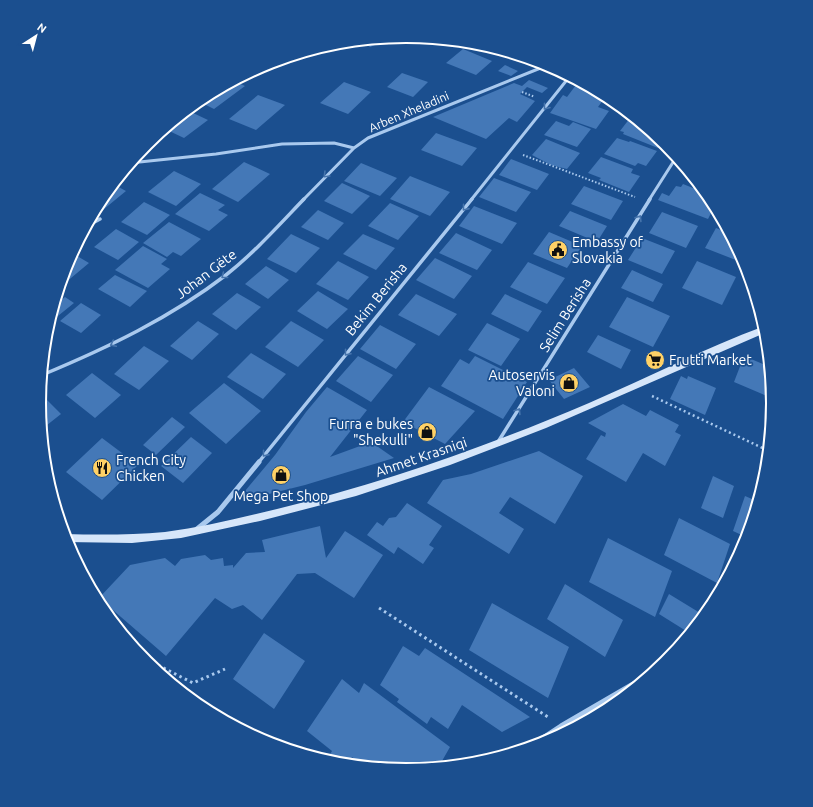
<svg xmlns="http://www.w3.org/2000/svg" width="813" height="807" font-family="Ubuntu,sans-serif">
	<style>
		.green { fill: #2e69ad }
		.building { fill: #4478b7 }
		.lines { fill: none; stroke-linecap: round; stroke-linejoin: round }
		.path-far2 { stroke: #a9c9ee; stroke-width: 2; stroke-dasharray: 1.5 2; stroke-linecap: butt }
		.path-far1 { stroke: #a9c9ee; stroke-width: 2.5; stroke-dasharray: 2 3; stroke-linecap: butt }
		.path { stroke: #a9c9ee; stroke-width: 3; stroke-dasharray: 2.5 3.5; stroke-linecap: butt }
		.street-far2 { stroke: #a9c9ee; stroke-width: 3 }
		.street-far1 { stroke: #a9c9ee; stroke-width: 3.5 }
		.street { stroke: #a9c9ee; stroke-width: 5 }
		.secondary { fill: #d6e6fa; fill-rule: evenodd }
		.oneway { stroke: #4674ac }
		.labels { text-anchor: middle; stroke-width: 3.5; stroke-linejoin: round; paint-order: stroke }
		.far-street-label { font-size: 12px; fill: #fff; stroke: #1b4f8f }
		.poi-label { font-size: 14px; fill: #fff; stroke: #1b4f8f; text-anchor: start }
		.street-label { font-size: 14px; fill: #fff; stroke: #1b4f8f }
		.rim { fill: none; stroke: #fff; stroke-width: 2 }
	</style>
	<rect width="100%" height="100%" fill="#1b4f8f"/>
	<path class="green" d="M174,686L278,743L276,746L266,743L202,709Z"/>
	<path class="building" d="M375,39L380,43L370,47L363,40Z
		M484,45L493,48L512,53L509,56Z
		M463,49L492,61L476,75L446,63Z
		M505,65L518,71L511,76L498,71Z
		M402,73L428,82L413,97L387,87Z
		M529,80L548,88L542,93L527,87L520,94L535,101L517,122L509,118L486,139L433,117L514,83L522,86Z
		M234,81L245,86L214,109L198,101Z
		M579,81L606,96L598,107L609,111L596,129L550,113L563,95L567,97Z
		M344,82L371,92L348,114L320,103Z
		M258,95L285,105L256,130L229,119Z
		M191,112L208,120L184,138L167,130Z
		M630,118L637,119L663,141L658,148L623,134L624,132L620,131Z
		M556,121L569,126L573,122L591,129L577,147L544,135Z
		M436,133L477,148L462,166L421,150Z
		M617,138L629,142L630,141L657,151L646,166L638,163L635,166L604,154Z
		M546,139L580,153L567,169L551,165L532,155Z
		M601,157L633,169L631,173L640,176L629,192L599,180L601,178L588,173Z
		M511,159L549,174L537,190L499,175Z
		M244,162L270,174L238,202L212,189Z
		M361,163L397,178L380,196L344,181Z
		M174,171L201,184L176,206L148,192Z
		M691,174L715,205L708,219L658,200L662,193L669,196L676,186L681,187L683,184L693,188L699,185L687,180Z
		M410,176L450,192L430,216L390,199Z
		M494,178L531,192L516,212L479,197Z
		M342,183L370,196L352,214L324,201Z
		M113,184L126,191L98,214L94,212L101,199Z
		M584,186L623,201L611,220L571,204Z
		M200,193L225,205L218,210L228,215L209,231L175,214Z
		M144,202L170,215L147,235L121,222Z
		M390,203L419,216L398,240L368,226Z
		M474,206L517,223L502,244L459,226Z
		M318,210L344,223L328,240L301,227Z
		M570,211L607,226L597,242L559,226Z
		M662,212L698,226L686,248L649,233Z
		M169,222L201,239L181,256L173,252L167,257L143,243Z
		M716,228L731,234L746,264L705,248Z
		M116,229L139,242L118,260L94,247Z
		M549,232L582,246L567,268L533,254Z
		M456,233L492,250L477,270L439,253Z
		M291,234L320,248L296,273L267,259Z
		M363,234L395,248L376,270L343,254Z
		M642,238L675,251L662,274L628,260Z
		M143,246L167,259L161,264L170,269L148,288L115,270Z
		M72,253L89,263L59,288L67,263Z
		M435,258L472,276L454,299L416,280Z
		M338,261L369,277L348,300L316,284Z
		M697,261L736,277L722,305L682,288Z
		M528,262L565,278L547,304L510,287Z
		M266,266L289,280L268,299L245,284Z
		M632,270L663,284L653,302L621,288Z
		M115,275L147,291L130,307L98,289Z
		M318,291L348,309L327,329L297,311Z
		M237,293L261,307L236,330L212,314Z
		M416,294L457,314L439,336L398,315Z
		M505,294L542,311L528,332L491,314Z
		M65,297L74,303L48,324L54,306Z
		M627,297L670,316L653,347L609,327Z
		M81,303L101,315L81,333L60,321Z
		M198,321L219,334L192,360L170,346Z
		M291,321L324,340L298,367L265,347Z
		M487,323L520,339L501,366L468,350Z
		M380,325L416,344L396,369L360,349Z
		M598,335L631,350L621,369L587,352Z
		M144,346L169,361L139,390L114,374Z
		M251,353L286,374L263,399L227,377Z
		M358,356L393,375L371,402L336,381Z
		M475,356L527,382L503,419L441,386L460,359L469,364Z
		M744,356L770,367L774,399L734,382Z
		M574,368L590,387L564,399L549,380Z
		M92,373L121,395L95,418L66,395Z
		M681,376L687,379L688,376L716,388L705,415L670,399Z
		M224,383L261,411L226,444L189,413Z
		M327,387L367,410L330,457L371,442L394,458L305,485L257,497L245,491L275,455L306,412Z
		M429,387L475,411L445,444L403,422Z
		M40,393L61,414L42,429L39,403Z
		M623,404L646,416L650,410L679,425L675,432L681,435L665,466L643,453L626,482L586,459L601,435L605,437L606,433L588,423Z
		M172,417L185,427L156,455L143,445Z
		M191,437L212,453L183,483L161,466Z
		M102,438L138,465L102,500L66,472Z
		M539,451L583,476L555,524L510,497L499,513L524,529L509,554L427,503L443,480L471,474Z
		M713,476L734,486L723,518L701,508Z
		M745,496L759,502L748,538L733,531Z
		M407,503L442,526L429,545L434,548L423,564L398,547L394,554L367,535L377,522L383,526L389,518L396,517Z
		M679,518L730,544L717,583L664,555Z
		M320,526L326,558L345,531L383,555L354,598L315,573L297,574L262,620L243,605L232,609L215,598L166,656L99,598L130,565L165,558L175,566L181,559L205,555L211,560L223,558L224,566L233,565V568L246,553L265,552L262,540Z
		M608,538L672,571L655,617L589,582Z
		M565,584L623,620L605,657L547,619Z
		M669,594L705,616L691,634L659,614Z
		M492,603L569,647L548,698L469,650Z
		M264,633L305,661L274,709L233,679Z
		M403,646L419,656L425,648L530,717L502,732L462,705L448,729L431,717L427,724L397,702L399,699L380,685Z
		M342,679L359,693L364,683L450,747L438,768L406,771L364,767L352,757L347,765L335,764L328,758L332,751L307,731Z"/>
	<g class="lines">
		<path class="path-far2" d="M522,92L535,97
			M523,155L635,197"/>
		<path class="path-far1" d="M652,396L769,451"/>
		<path class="path" d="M379,608L548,717
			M142,657L193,683L225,669"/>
		<path class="street-far2" d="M130,163L216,154L282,144L334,143L354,148
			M303,200L354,148L368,138L548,65
			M471,200L570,76
			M649,200L677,156"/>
		<path class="street-far1" d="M87,226L100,219
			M42,375C107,348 170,318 226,275C254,253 279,225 304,199
			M498,442L650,199
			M258,463L472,199"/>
		<path class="street" d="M197,529L218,512L259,462
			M526,749L561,726L659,669"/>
		<path class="secondary" d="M765,326L767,332L546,428L450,465L356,496L260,521L181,538L132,543L66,542L64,534H65C98,535 132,535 165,532C203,527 240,518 277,509C384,483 488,446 589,403C648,378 705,348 765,326Z"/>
	</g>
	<defs><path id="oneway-chevron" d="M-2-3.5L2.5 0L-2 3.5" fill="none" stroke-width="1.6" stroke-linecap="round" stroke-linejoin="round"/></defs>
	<g class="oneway">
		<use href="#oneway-chevron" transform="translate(546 107) rotate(128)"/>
		<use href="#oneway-chevron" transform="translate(326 175) rotate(135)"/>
		<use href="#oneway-chevron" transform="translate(465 208) rotate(129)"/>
		<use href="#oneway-chevron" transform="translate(639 218) rotate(-58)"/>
		<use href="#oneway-chevron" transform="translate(224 276) rotate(142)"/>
		<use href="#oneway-chevron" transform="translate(113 344) rotate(154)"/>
		<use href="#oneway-chevron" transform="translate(347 353) rotate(129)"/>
		<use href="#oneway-chevron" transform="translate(518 411) rotate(-58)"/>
		<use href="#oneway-chevron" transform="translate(265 454) rotate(129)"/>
	</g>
	<defs>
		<g id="civic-disc" transform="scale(1)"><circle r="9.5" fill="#ffd166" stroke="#1b4f8f"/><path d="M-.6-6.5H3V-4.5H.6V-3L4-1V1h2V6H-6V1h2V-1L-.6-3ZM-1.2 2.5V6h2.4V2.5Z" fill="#111"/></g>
		<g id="supermarket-disc" transform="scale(1)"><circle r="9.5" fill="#ffd166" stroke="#1b4f8f"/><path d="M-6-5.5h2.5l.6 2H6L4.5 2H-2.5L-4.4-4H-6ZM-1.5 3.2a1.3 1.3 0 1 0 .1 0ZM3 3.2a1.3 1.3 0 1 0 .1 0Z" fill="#111"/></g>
		<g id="shop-disc" transform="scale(1)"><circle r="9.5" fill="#ffd166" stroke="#1b4f8f"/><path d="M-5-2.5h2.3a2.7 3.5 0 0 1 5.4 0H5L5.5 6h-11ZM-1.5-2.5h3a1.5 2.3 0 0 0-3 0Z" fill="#111"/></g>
		<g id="restaurant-disc" transform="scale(1)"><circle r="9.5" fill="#ffd166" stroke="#1b4f8f"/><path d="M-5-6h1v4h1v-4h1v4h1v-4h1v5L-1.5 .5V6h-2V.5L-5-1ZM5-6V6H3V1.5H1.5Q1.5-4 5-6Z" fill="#111"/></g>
	</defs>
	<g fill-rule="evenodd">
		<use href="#civic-disc" x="558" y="250"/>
		<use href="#supermarket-disc" x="655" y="360"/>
		<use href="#shop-disc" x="569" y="383"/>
		<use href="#shop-disc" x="427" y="432"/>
		<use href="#restaurant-disc" x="102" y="468"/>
		<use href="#shop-disc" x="281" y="475"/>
	</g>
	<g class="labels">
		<g class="far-street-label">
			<text transform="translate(409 112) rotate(-23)" y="4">Arben Xheladini</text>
		</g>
		<g class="poi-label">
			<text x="572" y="247">Embassy of<tspan x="572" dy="16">Slovakia</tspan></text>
			<text x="669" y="365">Frutti Market</text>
			<text x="555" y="380" text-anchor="end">Autoservis<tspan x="555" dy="16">Valoni</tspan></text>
			<text x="413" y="429" text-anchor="end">Furra e bukes<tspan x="413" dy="16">"Shekulli"</tspan></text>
			<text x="116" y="465">French City<tspan x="116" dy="16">Chicken</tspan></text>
			<text x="281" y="501" text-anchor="middle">Mega Pet Shop</text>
		</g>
		<g class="street-label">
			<text transform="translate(206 274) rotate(-37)" y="5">Johan Gëte</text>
			<text transform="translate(376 299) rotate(-51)" y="5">Bekim Berisha</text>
			<text transform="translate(565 315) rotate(-58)" y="5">Selim Berisha</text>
			<text transform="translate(421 457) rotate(-19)" y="5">Ahmet Krasniqi</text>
		</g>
	</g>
	<path d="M0 0H813V807H0ZM46 403a360 360 0 1 1 720 0a360 360 0 1 1-720 0Z" fill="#1b4f8f" fill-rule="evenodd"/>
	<path class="rim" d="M46 403a360 360 0 1 1 720 0a360 360 0 1 1-720 0Z"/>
	<g transform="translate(36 36) rotate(36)" stroke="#1b4f8f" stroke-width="3" paint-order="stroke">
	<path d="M0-3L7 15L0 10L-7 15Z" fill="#ffffff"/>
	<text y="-6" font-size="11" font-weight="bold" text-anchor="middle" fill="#ffffff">N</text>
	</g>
</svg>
